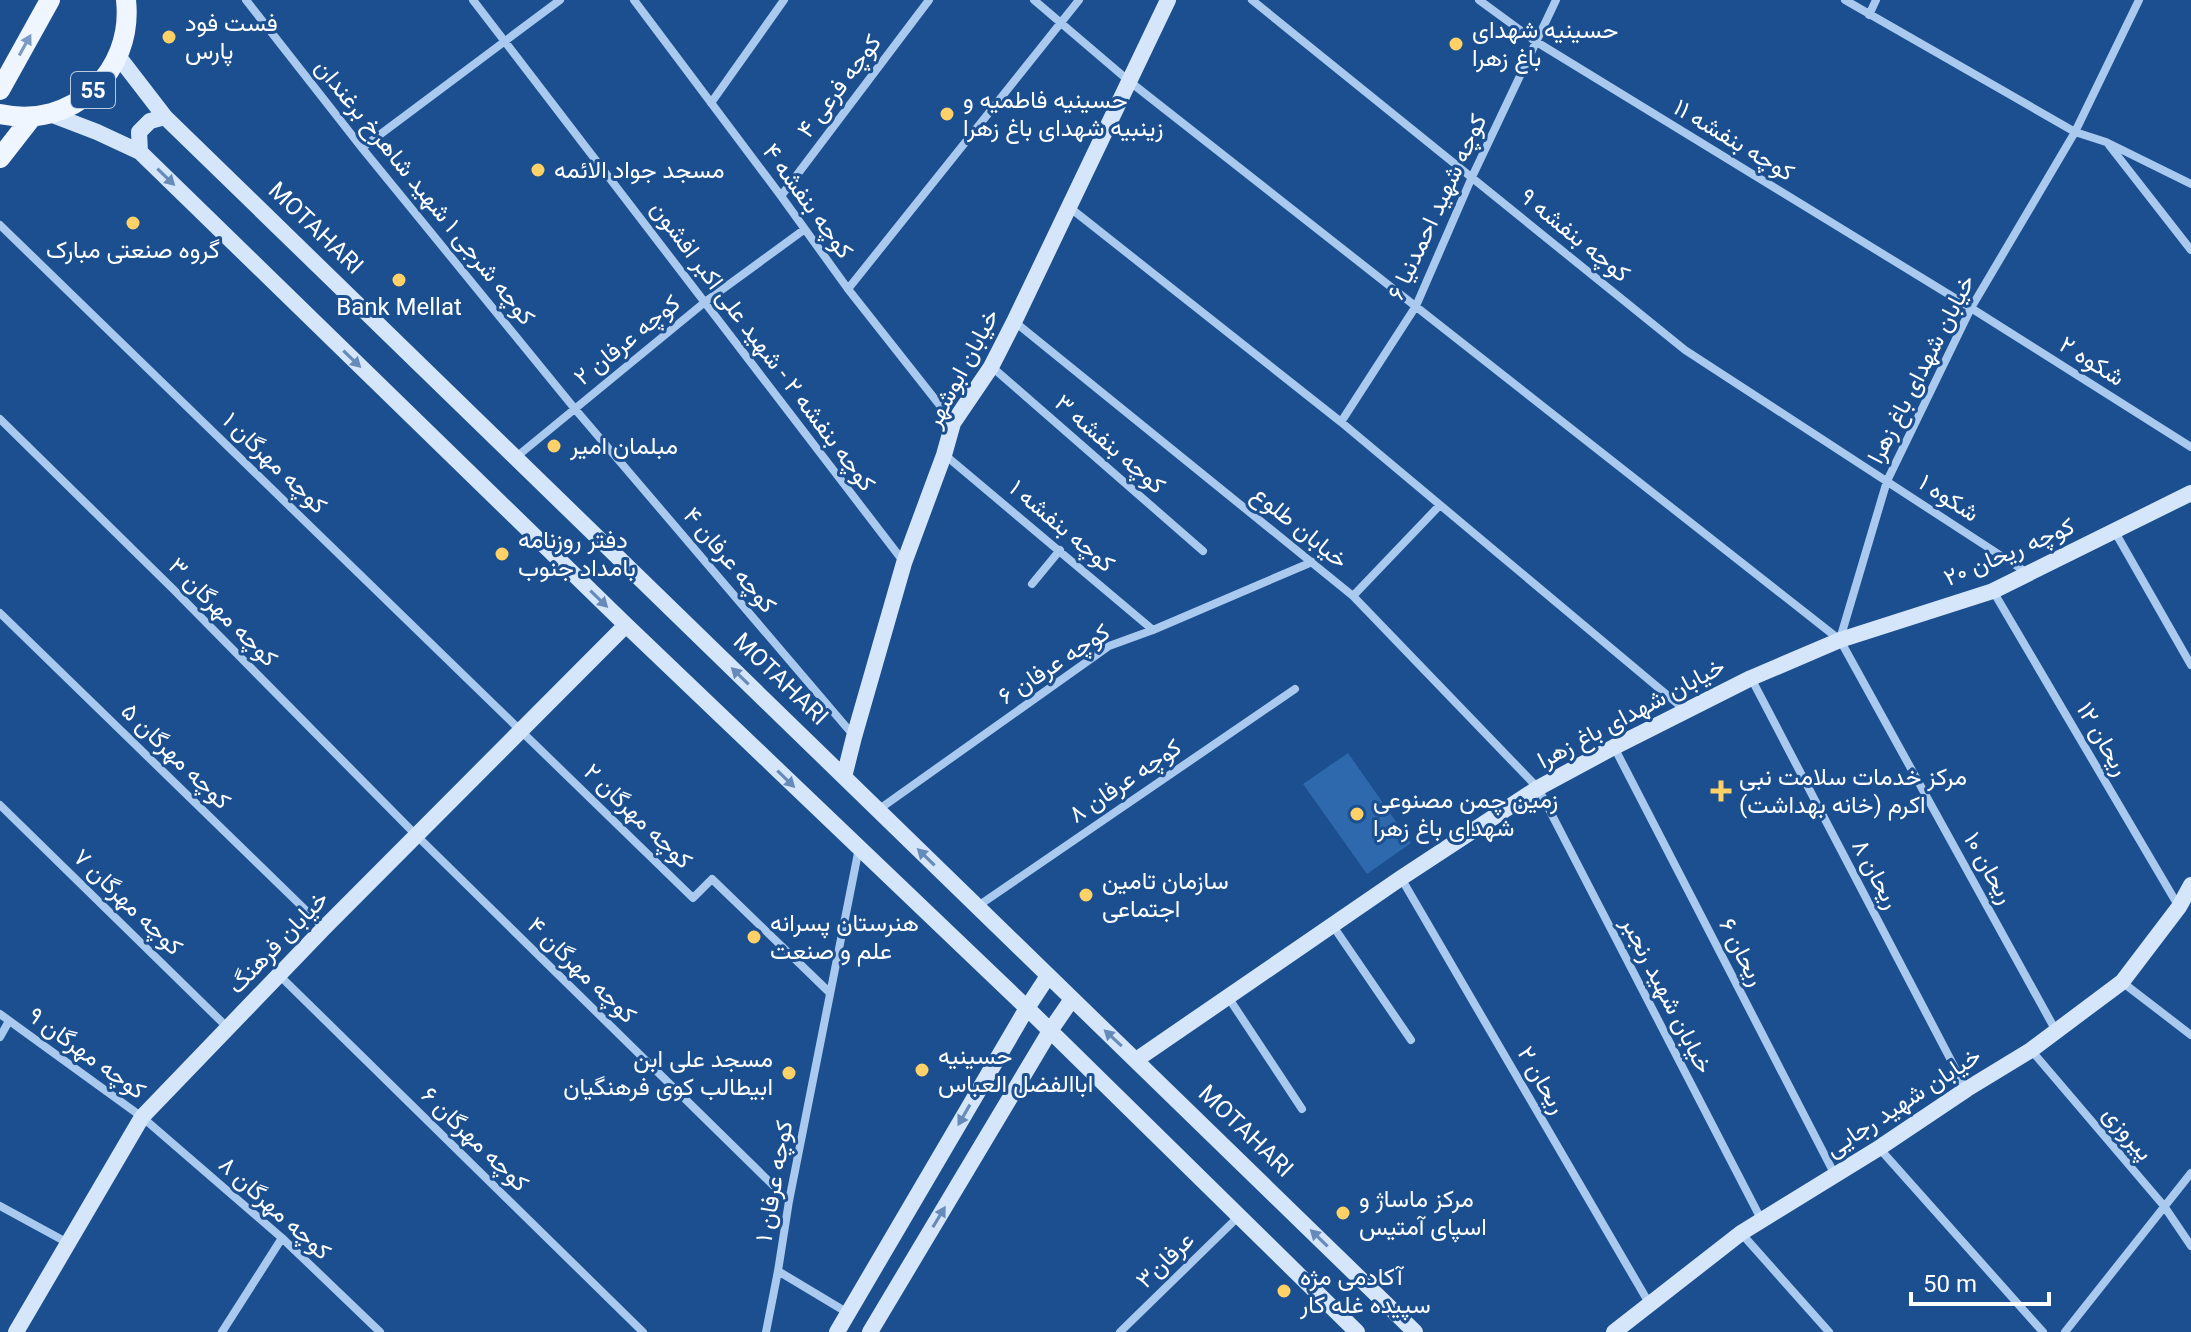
<svg xmlns="http://www.w3.org/2000/svg" width="2191" height="1332" font-family="Roboto,Vazirmatn,sans-serif">
	<style>
		.green { fill: #2e69ad }
		.lines { fill: none; stroke-linecap: round; stroke-linejoin: round }
		.street { stroke: #a9c9ee; stroke-width: 8 }
		.secondary { stroke: #d6e6fa; stroke-width: 16 }
		.primary { stroke: #f0f6ff; stroke-width: 20 }
		.oneway { fill: #7b9ac1 }
		.oneway2 { fill: #668bba }
		.poi-dot { fill: #ffd166; stroke: #1b4f8f; stroke-width: 3 }
		.labels { text-anchor: middle; stroke-width: 6; stroke-linejoin: round; paint-order: stroke }
		.shield { fill: #1b4f8f; stroke: #bbcadd; stroke-width: 2 }
		.shield-label { font-size: 22px; font-weight: bold; fill: #fff }
		.poi-label { font-size: 24px; fill: #fff; stroke: #1b4f8f; text-anchor: start }
		.street-label { font-size: 24px; fill: #fff; stroke: #1b4f8f }
	</style>
	<rect width="100%" height="100%" fill="#1b4f8f"/>
	<path class="green" d="M1348,753L1411,843L1367,874L1303,784Z"/>
	<g class="lines">
		<path class="street" d="M246,0L362,148L575,409L854,736
			M473,0L903,561
			M634,0L781,196L848,289L953,422
			M1034,0L1129,81L1840,640L2056,1031
			M1252,0L1685,350L2029,574
			M1479,0L1535,41L1971,308L2191,447
			M1845,0L2075,132L2106,142L2191,184
			M1869,15L1876,0
			M711,103L784,0
			M2109,145L2191,250
			M362,148L560,0
			M781,196L929,0
			M1069,207L1341,422L1685,710
			M0,225L693,898L712,879L830,993
			M848,289L1079,0
			M1015,322L1353,596L1538,788L1761,1219
			M992,367L1203,551
			M0,419L174,590L416,835L789,1201
			M1341,422L1416,306L1472,177L1556,0
			M945,455L1153,630
			M515,458L705,302L805,229
			M2115,532L2191,665
			M1032,584L1060,550
			M1993,591L2179,907
			M1353,596L1440,505
			M0,613L324,928
			M1840,639L1887,481L1971,308L2075,132L2139,0
			M1751,678L1966,1089
			M1614,747L1835,1175
			M0,805L228,1028
			M878,810L1109,646L1153,630L1312,562
			M1401,878L1649,1303
			M978,906L1295,689
			M1333,926L1411,1040
			M279,975L643,1332
			M2122,982L2191,1035
			M1228,997L1302,1109
			M0,1014L142,1117L282,1238L380,1332
			M0,1037L9,1021
			M2031,1050L2164,1206L2191,1246
			M1879,1148L2043,1332
			M0,1206L68,1243
			M1741,1233L1829,1332
			M778,1271L848,1313
			M222,1332L282,1238
			M766,1332L778,1271L789,1201L859,848
			M1120,1332L1238,1217
			M2065,1332L2191,1173"/>
		<path class="secondary" d="M118,56L165,117L1415,1332
			M50,114L97,132L140,152L626,625L1027,1008L1357,1332
			M140,152L139,132L150,121L165,117
			M844,777L854,737L904,563L944,455L953,423L991,367L1014,322L1168,0
			M1136,1060L1401,878L1538,788L1614,747L1751,678L1840,640L1993,591L2191,493
			M16,1332L142,1117L324,928L626,625
			M837,1332L1027,1008L1048,976
			M870,1332L1050,1031L1072,999
			M1614,1332L1741,1233L1879,1148L1967,1089L2031,1050L2122,982L2179,907L2191,885"/>
		<path class="primary" d="M0,90L50,0
			M0,114C72,130 134,72 126,0
			M0,158L32,117"/>
	</g>
	<defs><path id="oneway-solid" d="M-6-.8H1V-3.2L6.5 0L1 3.2V.8H-6Z" transform="scale(2)"/></defs>
	<use class="oneway" href="#oneway-solid" transform="translate(25 45) rotate(-61)"/>
	<g class="oneway2">
		<use href="#oneway-solid" transform="translate(166 177) rotate(44)"/>
		<use href="#oneway-solid" transform="translate(352 359) rotate(44)"/>
		<use href="#oneway-solid" transform="translate(599 599) rotate(44)"/>
		<use href="#oneway-solid" transform="translate(740 676) rotate(-136)"/>
		<use href="#oneway-solid" transform="translate(786 779) rotate(44)"/>
		<use href="#oneway-solid" transform="translate(926 857) rotate(-136)"/>
		<use href="#oneway-solid" transform="translate(1113 1038) rotate(-137)"/>
		<use href="#oneway-solid" transform="translate(964 1115) rotate(120)"/>
		<use href="#oneway-solid" transform="translate(939 1217) rotate(-59)"/>
		<use href="#oneway-solid" transform="translate(1319 1238) rotate(-136)"/>
	</g>
	<g class="poi-dot">
		<circle cx="169" cy="37" r="8"/>
		<circle cx="1456" cy="44" r="8"/>
		<circle cx="947" cy="114" r="8"/>
		<circle cx="538" cy="170" r="8"/>
		<circle cx="133" cy="223" r="8"/>
		<circle cx="399" cy="280" r="8"/>
		<circle cx="554" cy="446" r="8"/>
		<circle cx="502" cy="554" r="8"/>
		<path d="M1717 779h8v8h8v8h-8v8h-8v-8h-8v-8h8z"/>
		<circle cx="1357" cy="814" r="8"/>
		<circle cx="1086" cy="895" r="8"/>
		<circle cx="754" cy="937" r="8"/>
		<circle cx="922" cy="1070" r="8"/>
		<circle cx="789" cy="1073" r="8"/>
		<circle cx="1343" cy="1213" r="8"/>
		<circle cx="1284" cy="1291" r="8"/>
	</g>
	<g class="labels">
		<rect class="shield" x="71" y="72" width="44" height="36" rx="6"/>
		<g class="shield-label">
			<text x="93" y="98">55</text>
		</g>
		<g class="poi-label">
			<text x="185" y="31">فست فود<tspan x="185" dy="28">پارس</tspan></text>
			<text x="1472" y="38">حسینیه شهدای<tspan x="1472" dy="28">باغ زهرا</tspan></text>
			<text x="963" y="108">حسینیه فاطمیه و<tspan x="963" dy="28">زینبیه شهدای باغ زهرا</tspan></text>
			<text x="554" y="178">مسجد جواد الائمه</text>
			<text x="133" y="258" text-anchor="middle">گروه صنعتی مبارک</text>
			<text x="399" y="315" text-anchor="middle">Bank Mellat</text>
			<text x="570" y="454">مبلمان امیر</text>
			<text x="518" y="548">دفتر روزنامه<tspan x="518" dy="28">بامداد جنوب</tspan></text>
			<text x="1739" y="785">مرکز خدمات سلامت نبی<tspan x="1739" dy="28">اکرم (خانه بهداشت)</tspan></text>
			<text x="1373" y="808">زمین چمن مصنوعی<tspan x="1373" dy="28">شهدای باغ زهرا</tspan></text>
			<text x="1102" y="889">سازمان تامین<tspan x="1102" dy="28">اجتماعی</tspan></text>
			<text x="770" y="931">هنرستان پسرانه<tspan x="770" dy="28">علم و صنعت</tspan></text>
			<text x="938" y="1064">حسینیه<tspan x="938" dy="28">اباالفضل العباس</tspan></text>
			<text x="773" y="1067" text-anchor="end">مسجد علی ابن<tspan x="773" dy="28">ابیطالب کوی فرهنگیان</tspan></text>
			<text x="1359" y="1207">مرکز ماساژ و<tspan x="1359" dy="28">اسپای آمتیس</tspan></text>
			<text x="1300" y="1285">آکادمی مژه<tspan x="1300" dy="28">سپیده غله کار</tspan></text>
		</g>
		<g class="street-label">
			<text transform="translate(839 86) rotate(-53)" y="8">کوچه فرعی ۴</text>
			<text transform="translate(1734 140) rotate(31)" y="8">کوچه بنفشه ۱۱</text>
			<text transform="translate(425 192) rotate(51)" y="8">کوچه شرجی ۱ شهید شاهرخ برغندان</text>
			<text transform="translate(808 201) rotate(54)" y="8">کوچه بنفشه ۴</text>
			<text transform="translate(1437 207) rotate(-65)" y="8">کوچه شهید احمدنیا ۶</text>
			<text transform="translate(316 228) rotate(44)" y="8">MOTAHARI</text>
			<text transform="translate(1575 235) rotate(39)" y="8">کوچه بنفشه ۹</text>
			<text transform="translate(627 340) rotate(-39)" y="8">کوچه عرفان ۲</text>
			<text transform="translate(763 346) rotate(53)" y="8">کوچه بنفشه ۲ - شهید علی اکبر افشون</text>
			<text transform="translate(2092 361) rotate(32)" y="8">شکوه ۲</text>
			<text transform="translate(962 368) rotate(-62)" y="8">خیابان ابوشهر</text>
			<text transform="translate(1921 369) rotate(-63)" y="8">خیابان شهدای باغ زهرا</text>
			<text transform="translate(1110 444) rotate(41)" y="8">کوچه بنفشه ۳</text>
			<text transform="translate(275 463) rotate(44)" y="8">کوچه مهرگان ۱</text>
			<text transform="translate(1949 498) rotate(33)" y="8">شکوه ۱</text>
			<text transform="translate(1062 526) rotate(40)" y="8">کوچه بنفشه ۱</text>
			<text transform="translate(1300 527) rotate(39)" y="8">خیابان طلوع</text>
			<text transform="translate(2009 552) rotate(-23)" y="8">کوچه ریحان ۲۰</text>
			<text transform="translate(730 560) rotate(50)" y="8">کوچه عرفان ۴</text>
			<text transform="translate(223 612) rotate(45)" y="8">کوچه مهرگان ۳</text>
			<text transform="translate(1054 664) rotate(-33)" y="8">کوچه عرفان ۶</text>
			<text transform="translate(781 679) rotate(44)" y="8">MOTAHARI</text>
			<text transform="translate(1631 713) rotate(-28)" y="8">خیابان شهدای باغ‌ زهرا</text>
			<text transform="translate(2103 739) rotate(60)" y="8">ریحان ۱۲</text>
			<text transform="translate(176 756) rotate(44)" y="8">کوچه مهرگان ۵</text>
			<text transform="translate(1125 781) rotate(-34)" y="8">کوچه عرفان ۸</text>
			<text transform="translate(638 816) rotate(44)" y="8">کوچه مهرگان ۲</text>
			<text transform="translate(1989 868) rotate(61)" y="8">ریحان ۱۰</text>
			<text transform="translate(1876 874) rotate(62)" y="8">ریحان ۸</text>
			<text transform="translate(128 902) rotate(44)" y="8">کوچه مهرگان ۷</text>
			<text transform="translate(278 942) rotate(-46)" y="8">خیابان فرهنگ</text>
			<text transform="translate(1742 952) rotate(63)" y="8">ریحان ۶</text>
			<text transform="translate(582 970) rotate(44)" y="8">کوچه مهرگان ۴</text>
			<text transform="translate(1667 995) rotate(63)" y="8">خیابان شهید رنجبر</text>
			<text transform="translate(87 1053) rotate(36)" y="8">کوچه مهرگان ۹</text>
			<text transform="translate(1542 1080) rotate(60)" y="8">ریحان ۲</text>
			<text transform="translate(1903 1102) rotate(-33)" y="8">خیابان شهید رجایی</text>
			<text transform="translate(1246 1131) rotate(44)" y="8">MOTAHARI</text>
			<text transform="translate(2128 1133) rotate(50)" y="8">پیروزی</text>
			<text transform="translate(475 1139) rotate(44)" y="8">کوچه مهرگان ۶</text>
			<text transform="translate(774 1181) rotate(-80)" y="8">کوچه عرفان ۱</text>
			<text transform="translate(275 1208) rotate(42)" y="8">کوچه مهرگان ۸</text>
			<text transform="translate(1165 1260) rotate(-44)" y="8">عرفان۳</text>
		</g>
	</g>
	<path d="M1911 1292v12h138v-12" fill="none" stroke="#ffffff" stroke-width="4"/>
	<text x="1923" y="1292" font-size="24" fill="#ffffff" stroke="#1b4f8f" stroke-width="6" paint-order="stroke">50 m</text>
</svg>
